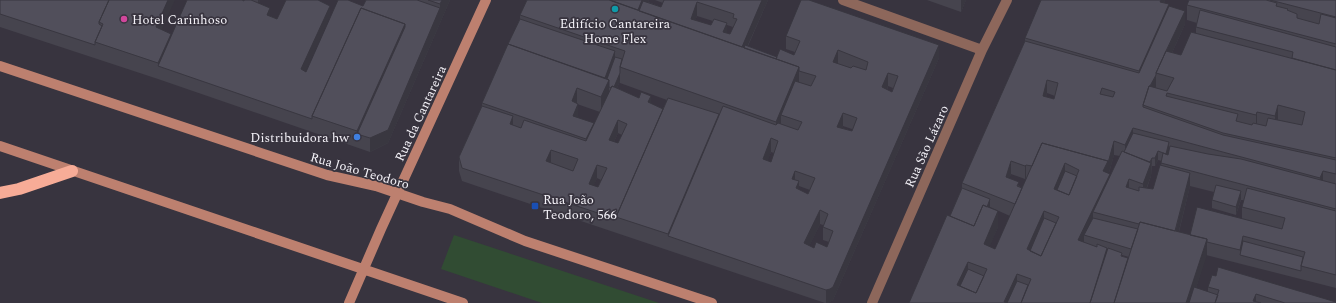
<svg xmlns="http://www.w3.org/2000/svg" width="1336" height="303" font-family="Spectral,serif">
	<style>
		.green { fill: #314c33 }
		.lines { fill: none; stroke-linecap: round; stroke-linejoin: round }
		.street { stroke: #8d675b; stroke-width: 10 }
		.secondary { stroke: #bd806f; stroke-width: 10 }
		.highway { stroke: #f7ac97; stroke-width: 12 }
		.wall { fill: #46444e; fill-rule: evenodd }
		.shaded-wall { fill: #393740 }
		.building { fill: #514f5b; stroke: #393740; fill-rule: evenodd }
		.culture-dot { fill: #0f9aa8; stroke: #38343f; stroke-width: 1.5 }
		.hotel-dot { fill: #d1479c; stroke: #38343f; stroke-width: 1.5 }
		.shop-dot { fill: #3f7fe0; stroke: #38343f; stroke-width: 1.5 }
		.transit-dot { fill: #1a4fb4; stroke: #38343f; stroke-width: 1.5 }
		.labels { text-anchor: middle; stroke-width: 3.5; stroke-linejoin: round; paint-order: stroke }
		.poi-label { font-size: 13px; fill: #f4f2f8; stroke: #38343f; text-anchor: start }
		.street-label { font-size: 13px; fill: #f4f2f8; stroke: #38343f }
	</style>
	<rect width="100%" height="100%" fill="#38343f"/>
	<path class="green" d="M454,235L659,303H542L441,269Z"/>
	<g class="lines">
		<path class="street" d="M843,0L982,50
			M872,303L982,50L1007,0"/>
		<path class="secondary" d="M0,66L327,175L376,186L423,202L450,209L525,241L712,303
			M0,146L463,303
			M349,303L381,229L486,0"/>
		<path class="highway" d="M0,193L19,189L72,171"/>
	</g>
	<path class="wall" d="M0,0L162,30L171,37L187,0H260L259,3L270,16L277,19H330L363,6L366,0H450L388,143L370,152L158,79L0,27Z
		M527,0H649L648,2L661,7L663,3L655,0H768L748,46L777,57L794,55L795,52L786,49V36L939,58L833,300L830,302L825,303L462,181L459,171V157L482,106V103L520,19V15ZM697,16L713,21L711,25L695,21ZM727,25L733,27V29L730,34L727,33ZM620,81V83L667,100L663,109L617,88ZM888,86L893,88L892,92L887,90ZM577,104L600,112L594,125L578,118ZM843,126L852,129V131L842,128ZM618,133L622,135L618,143L614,142ZM771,152L774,153L771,162L767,161ZM597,178L601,180L598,187L593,186ZM799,186L810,190L808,194L799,190ZM820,224L823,225V240L829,242L827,247L814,248L809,246Z
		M927,0H966L961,12Z
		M1041,0H1165L1164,3L1169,6L1185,24L1172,53L1181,55L1196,33V27L1197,23L1187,20V5L1189,0H1336V288L1206,255L1196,288L1208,292V287L1216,276L1336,303H909L950,216L962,188V183L1025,41V38ZM1047,93L1055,96L1054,99L1046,97ZM1114,155L1120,156L1110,176L1109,173ZM1158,160L1162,161L1161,165L1153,189L1147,188L1151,176L1152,166H1155ZM1011,174L1025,179L1026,178H1027L1022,188L1019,186L1009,178ZM1190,186L1214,192L1212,200V208L1236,215L1241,200H1244L1242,207V219L1190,235L1179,232ZM990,207L1010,216L995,249L989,247L998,227L990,208ZM1122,255L1129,257L1128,258L1122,256Z"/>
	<path class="shaded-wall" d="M168,0H175L156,43V27Z
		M258,0H260L258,6Z
		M442,0H450L388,143L370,152V138L440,8V4Z
		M642,0H649L643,16L638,10Z
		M762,0H768L743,56L740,50Z
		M961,0H966L961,12Z
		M1161,0H1165L1160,17V2Z
		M697,2V16L691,32V19Z
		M1169,4V19L1139,86V71Z
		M330,6V19L301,83V69Z
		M270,8V21L267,15Z
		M1185,11V24L1162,75L1156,73Z
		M727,23V36L723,32Z
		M405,24V40L357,134V131Z
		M171,34V50L158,66V63Z
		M939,45V58L833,300L830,302L826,303V290Z
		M838,50V64L833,76V62Z
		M615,51V65L609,80V96L601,113V97L604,80Z
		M799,67V84L781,115V128L776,139V122Z
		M620,73V81L613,97V89Z
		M888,73V86L882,101V87Z
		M1156,75V89H1149Z
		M1047,80V93L1043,109V96Z
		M577,88V104L572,117V101Z
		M651,96V109L648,102Z
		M578,104V120L573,116Z
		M1278,105V121L1275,132V116Z
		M1257,112V128L1256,131V115Z
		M843,113V126L837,140V127Z
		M719,114V130L668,236V234Z
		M513,116V130L510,124Z
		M618,120V133L609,153V140Z
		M594,123V139L586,154V139Z
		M1133,128V141L1125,158V145Z
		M771,138V152L763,173V159Z
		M1114,141V155L1108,176L1103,171Z
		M1169,142V151L1166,162V154Z
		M551,150V163L546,161Z
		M1158,151V160L1155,166V158Z
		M1152,158L1151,176L1143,197V184Z
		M1011,161V174L1006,190V177Z
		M1065,163V179L1057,198L1054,189Z
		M597,165V178L589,197V184Z
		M1026,165V178L1025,179V166Z
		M795,171V185L792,179Z
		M1323,171V184L1320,191V178Z
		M1190,173V186L1175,247V233Z
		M1110,174V189L1093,212V225L1084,235V243L1078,240Z
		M1129,179V192L1126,187Z
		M799,181V194L796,188Z
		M1241,191V199L1236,215V207Z
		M990,199V207L985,222V214Z
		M820,210V224L804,257V243Z
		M998,211V227L984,260V244Z
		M1044,211V226L1030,258L1027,249Z
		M1243,236V249L1240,255V250Z
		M1207,239V255L1191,303H1186Z
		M1107,248V264L1095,303H1090Z
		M968,262V278L960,294L957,285Z
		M1017,274V289L1011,303H1004Z
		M1256,294V303L1253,301Z"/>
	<path class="building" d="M0,0H109L99,22V24L102,26L95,42V45L0,14Z
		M109,0H168L156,27L171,34L158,63L95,42L103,24L99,22Z
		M187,0H242L244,1V0H251L270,8L267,15L277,19L286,0H318L330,6L301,69L306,72L338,0H348L363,6L366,0H417L440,8L388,130L370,138L357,134L405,27V24L361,8L312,116V119L158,66Z
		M428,0H442L440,4Z
		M527,0H609L799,67L776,122L620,67L625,51L520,15Z
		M610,0H642L638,10Z
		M664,0H762L742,47L639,11L643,1L661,7ZM697,2L734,14L733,18L737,19L730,34L723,32L727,23L714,19L711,25L691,19Z
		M801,0H809L939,45L833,287L830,289L826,290L668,236L723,106L776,125L778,123L798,130L802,122L781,115L795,81L811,86L816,76L799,71V67L776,59L780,49L794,55L800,41L786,36ZM838,50L868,62L866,70L853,66L851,68L833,62ZM888,73L898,76L892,92L882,87ZM843,113L857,118L852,131L837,127ZM771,138L778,141L771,162L763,159ZM795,171L815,178L808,194L796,188L799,181L792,179ZM820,210L828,214L823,227L833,231L827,247L816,242L814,248L804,243Z
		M1041,0H1161L1160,2L1169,4L1139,71L1025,38Z
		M1189,0H1266L1277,3L1276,6L1288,9L1287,10L1297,14V18L1319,24L1321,14L1336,18V44L1187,5Z
		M1270,0H1336V17Z
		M1169,6L1185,11L1166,51L1156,73V75L1150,86H1149L1143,105V107L1223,135L1336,160V174L1323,171L1320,178L1133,128L1125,145L1114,141L1108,163V161L1042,143L1032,166L1026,165L1025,166L1011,161L1006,177L1019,182L1017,186L1022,188L1015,204L962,183L1025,41L1139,73ZM1047,80L1058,83L1054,99L1043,96ZM1102,88L1115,92L1113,97L1100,94Z
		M361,8L405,24L357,131L312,116Z
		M1200,10L1336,47V70L1292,58L1293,52L1196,27Z
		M520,19L615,51L605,78L508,44Z
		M1191,32L1336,70V158L1223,133L1143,105L1149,86L1167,91L1174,78L1156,73L1166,51L1181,55ZM1167,93L1256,115L1257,112L1275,116L1278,105L1305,112L1302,125L1268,118L1266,126L1253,123L1252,125L1236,121L1238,114L1166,96Z
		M508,44L609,80L601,97L577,88L572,101L578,104L573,116L594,123L586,139L482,103Z
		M745,45L777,57L776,59L744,48Z
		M615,57L622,59L620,67V73L614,87L612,86L611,88L609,87V80L607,79Z
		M612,86L639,98L641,92L651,96L648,102L663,109L616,217V219L462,168L459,157L482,106L513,116L510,124L521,128L524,120L586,141ZM618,120L627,124L618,143L609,140ZM551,150L578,159L573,171L546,161ZM597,165L607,168L598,187L589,184Z
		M668,98L719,114L668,234L616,217Z
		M1133,133L1169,142L1166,154L1158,151L1155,158H1152L1150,162L1124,152Z
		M1042,143L1108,161L1103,171L1110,174L1078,240L1097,247V244L1107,248L1090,303H1021L1031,279L1017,274L1004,302L1008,303H909L947,215L974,226L983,205L998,211L984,244L995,249ZM1065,163L1079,170L1069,195L1054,189ZM1044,211L1059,217L1041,256L1027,249ZM968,262L987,269L976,293L957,285Z
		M1170,146L1208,154L1241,159L1336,184V209L1161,163L1163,153L1168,155Z
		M1122,151L1151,163L1143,184L1129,179L1126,187L1139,191V187L1153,189L1160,165L1190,173L1175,231L1140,222L1139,224L1093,212Z
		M1065,171L1077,176L1069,195L1057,190Z
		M1216,185L1241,191L1236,207L1212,200Z
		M962,188L990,199L987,207L983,205L974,226L950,216Z
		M1247,188L1336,211V275L1301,266L1305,252L1243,236L1240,250L1207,242V239L1190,235L1197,207L1282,229L1285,218L1242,207Z
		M1044,218L1056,223L1041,256L1030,251Z
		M1093,218L1138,229L1131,249L1084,235Z
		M1140,222L1207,239L1186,303H1114Z
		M1243,241L1303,257L1301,266V271L1240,255Z
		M1108,248L1122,253L1121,256L1128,258L1114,303H1090Z
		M1218,267L1336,302V303H1285L1256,294L1253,301L1261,303H1215L1219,290L1208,287L1212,275L1216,276Z
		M968,269L984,276L976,293L960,286Z
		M1017,281L1028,285L1021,303H1007Z
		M1194,287L1218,295L1215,303H1189Z"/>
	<circle class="culture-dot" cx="615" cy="9" r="4"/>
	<circle class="hotel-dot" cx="124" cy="19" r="4"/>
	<circle class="shop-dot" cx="357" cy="137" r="4"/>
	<rect class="transit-dot" x="531" y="202" width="8" height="8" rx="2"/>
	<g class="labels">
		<g class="poi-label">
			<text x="132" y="24">Hotel Carinhoso</text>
			<text x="615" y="28" text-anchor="middle">Edifício Cantareira<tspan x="615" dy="15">Home Flex</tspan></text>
			<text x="349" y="142" text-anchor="end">Distribuidora hw</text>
			<text x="543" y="204">Rua João<tspan x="543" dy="15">Teodoro, 566</tspan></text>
		</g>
		<g class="street-label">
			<text transform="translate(420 113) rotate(-65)" y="5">Rua da Cantareira</text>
			<text transform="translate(926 146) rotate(-66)" y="5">Rua São Lázaro</text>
			<text transform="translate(360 170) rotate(16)" y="5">Rua João Teodoro</text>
		</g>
	</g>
</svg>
